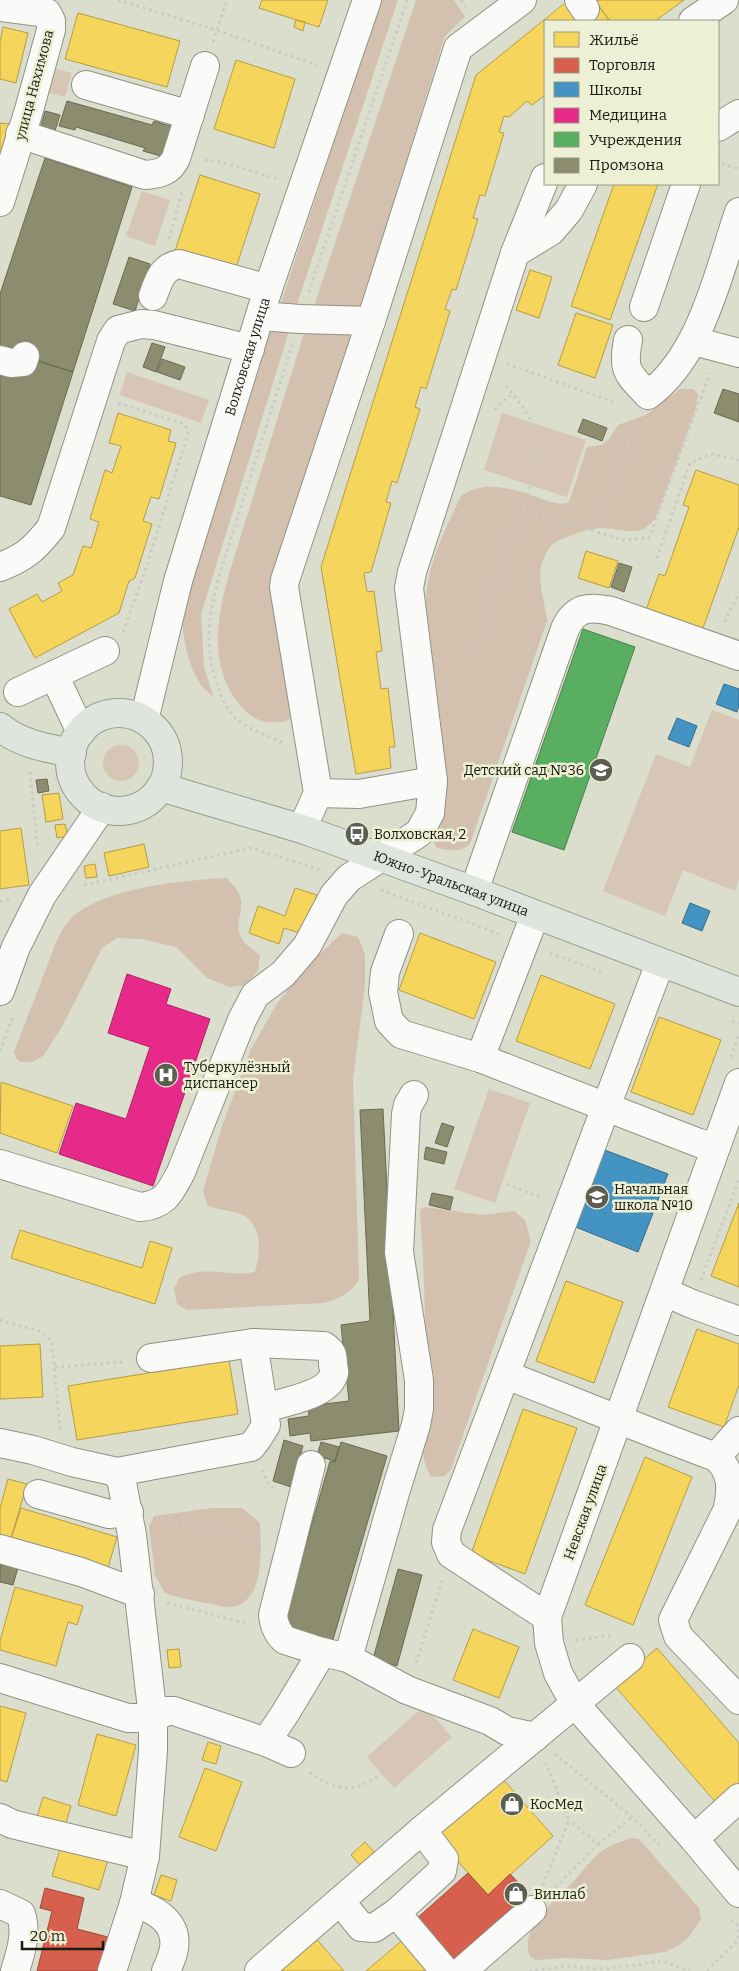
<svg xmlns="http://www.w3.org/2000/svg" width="739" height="1971" font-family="Bitter,serif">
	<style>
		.green { fill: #d7c6b5 }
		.forest { fill: #d3c0af }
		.homes { fill: #f6d55c; stroke: #b49d45 }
		.shops { fill: #d6604d; stroke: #9d4b3b }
		.schools { fill: #4393c3; stroke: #366f8d }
		.health { fill: #e7298a; stroke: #a92465 }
		.public { fill: #5aae61; stroke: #468249 }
		.industry { fill: #8c8c6e; stroke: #6a6a52 }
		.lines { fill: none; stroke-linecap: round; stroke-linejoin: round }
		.minor-casing { stroke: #909286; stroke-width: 30 }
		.major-casing { stroke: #949e8d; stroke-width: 30 }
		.path { stroke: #cacac5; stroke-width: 3; stroke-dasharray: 2.5 4; stroke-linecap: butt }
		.minor { stroke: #fafaf8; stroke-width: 28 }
		.major { stroke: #dfe5dd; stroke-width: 28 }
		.labels { text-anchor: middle; stroke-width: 5; stroke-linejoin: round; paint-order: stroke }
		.street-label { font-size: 14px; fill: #191a10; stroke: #edf0d4 }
		.poi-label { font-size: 14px; fill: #191a10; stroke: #edf0d4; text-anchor: start }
	</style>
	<rect width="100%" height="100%" fill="#dbddcd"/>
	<path class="green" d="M49,67L72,73L65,97L43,91Z
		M142,191L170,200L155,246L126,236Z
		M127,372L209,400L201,423L120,395Z
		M502,413L586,440L567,497L484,470Z
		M712,710L739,720V879L735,891L683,870L665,916L603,891L656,754L690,767Z
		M103 763a18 18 0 1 1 36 0a18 18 0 1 1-36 0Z
		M489,1089L530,1103L495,1203L454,1189Z
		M424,1706L452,1737L394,1788L367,1757Z"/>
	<path class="forest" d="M381,0H398L295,310L279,309Z
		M416,0H454L465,17L445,36L359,313L312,312Z
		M272,326L290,328L201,614L204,667L214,698C210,693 203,689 200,684C187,662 182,635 182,610Z
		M305,330L357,332L274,579L293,713C289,724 281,722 271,722C257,722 247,714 239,704C208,666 217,617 229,574Z
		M680,389H693L698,394L696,409L657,515C642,541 624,528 601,528C591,528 557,538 551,546C547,550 542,561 541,567C538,585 545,603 547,621L470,844C461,853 448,850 437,848L434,843L435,830L445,775L441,723L426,605C426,566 445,530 461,496C499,468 552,513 569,502L587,447L602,445L609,439L618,425L646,415Z
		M226,878C257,903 229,919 242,939C245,945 254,950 260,955L258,970L247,985L229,987L207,978L176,947L142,939L117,938L102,948L62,1027L43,1056L32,1062H21L16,1058L14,1052C24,1026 34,1000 44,974C51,957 56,937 68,922C96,888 185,880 226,878Z
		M342,933L358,937L365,955V985L353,1080L359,1280C349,1294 339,1299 323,1303L187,1310L177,1304L174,1289L179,1278C208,1264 227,1278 255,1272C260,1254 263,1230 246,1217C236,1210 220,1211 208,1206L203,1191L222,1126L251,1049L278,1002L310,963Z
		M425,1207L482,1215L514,1211L525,1220L531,1241L451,1469L445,1476L431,1477C415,1451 427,1419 427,1390C425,1332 425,1272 420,1214V1210Z
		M212,1508H242L260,1523C261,1547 265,1597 236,1606C225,1609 216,1604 206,1603C192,1600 178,1598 165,1593L155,1575L149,1526L154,1516Z
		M631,1838L639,1839L699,1908L701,1919L689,1937L679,1945L665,1952L607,1960L566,1958L536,1960L530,1956C518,1928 557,1899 574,1881C583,1871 592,1858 603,1850C611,1845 622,1841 631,1838Z"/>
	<path class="homes" d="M262,0H328L319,27L259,8Z
		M598,0H684L655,21H610L596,2Z
		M595,1L609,20L578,21L575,17Z
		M565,3L578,21H545V95L532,105L527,101L509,117L504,116L499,132L504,133L485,196L480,195L473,218L478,219L465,261L456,290L452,289L445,309L450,311L426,389L421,387L415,407L420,409L397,483L392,481L386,502L391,503L371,572L364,573L367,592L374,591L382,651L376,652L381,689L388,688L395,747H389L391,768L356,774L321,567L476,75Z
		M78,13L180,41L167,87L65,59Z
		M296,20L305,22L303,31L294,27Z
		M3,27L28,33L16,83L0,79V42Z
		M236,60L295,79L274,148L214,129Z
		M0,123L9,124L2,175H0Z
		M200,175L260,194L235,271L175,251Z
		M614,184H658L610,320L571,306Z
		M530,270L552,277L539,318L516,310Z
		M576,313L613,325L595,378L558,365Z
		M118,413L171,430L168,441L176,443L159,499L151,497L143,521L152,524L135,578L129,581L119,613L35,658L9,609L37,594L42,602L62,591L58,583L73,575L83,546L91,548L99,522L90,519L105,470L112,473L121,446L109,443Z
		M696,470L739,485V527L702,631L646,610L659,574L665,576L689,507L683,505Z
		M586,551L618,561L609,588L578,578Z
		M59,793L63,819L46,822L42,795Z
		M65,824L68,836L57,838L55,825Z
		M21,828L29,885L0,889V831Z
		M144,844L149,867L109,876L104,853Z
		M95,864L97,877L86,878L84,866Z
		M295,888L317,895L303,934L284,928L279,944L249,933L258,906L285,916Z
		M420,933L496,962L474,1019L399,990Z
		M541,975L615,1004L590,1069L516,1041Z
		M659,1017L721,1040L693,1115L631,1092Z
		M1,1082L73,1106L57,1153L0,1133Z
		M739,1203V1287L711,1276Z
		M20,1230L142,1268L150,1241L172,1248L155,1304L11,1258Z
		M566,1281L623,1302L594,1383L536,1361Z
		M697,1329L739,1344V1385L724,1427L668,1407Z
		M40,1344L43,1397L0,1399V1346Z
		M229,1360L238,1414L77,1440L68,1386Z
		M523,1409L577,1428L525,1574L471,1554Z
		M645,1457L692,1477L633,1625L585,1605Z
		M8,1479L27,1484L10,1542L0,1539V1508Z
		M21,1508L117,1537L107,1571L10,1542Z
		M15,1587L83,1606L77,1625L68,1622L56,1666L0,1650V1641Z
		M473,1629L519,1647L499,1698L453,1680Z
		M657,1648L739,1743V1786L717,1804L614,1685Z
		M179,1649L181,1667L169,1668L167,1650Z
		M0,1706L26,1713L7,1782L0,1780Z
		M97,1734L136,1745L116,1816L78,1805Z
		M208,1742L221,1746L216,1764L202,1760Z
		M205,1768L242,1782L216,1851L179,1837Z
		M502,1778L553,1836L488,1895L436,1837Z
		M43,1797L71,1806L65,1826L37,1817Z
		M62,1842L109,1856L99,1890L52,1876Z
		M365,1842L375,1853L360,1865L351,1855Z
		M161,1875L177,1880L171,1901L154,1895Z
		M313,1935L344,1971H271Z
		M405,1938L433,1971H366Z"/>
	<path class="shops" d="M468,1873L488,1895L510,1874L528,1893L452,1962L415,1920Z
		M45,1888L84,1898L77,1929L112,1938L103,1971H37L52,1911L40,1908Z"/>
	<path class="schools" d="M724,684L739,689V706L737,712L716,704Z
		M677,718L697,726L689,747L668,739Z
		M690,903L710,911L702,931L682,923Z
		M602,1149L668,1174L638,1252L573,1226Z"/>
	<path class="health" d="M127,974L171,989L166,1004L210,1019L153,1186L59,1154L76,1103L126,1119L150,1047L108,1033Z"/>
	<path class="public" d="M583,629L635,647L564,850L512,832Z"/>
	<path class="industry" d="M67,101L152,125L154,121L180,129L168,158L143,151L145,148L76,127L75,130L59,126Z
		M45,111L60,115L55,131L41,126Z
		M45,158L132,187L73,372L0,349V294Z
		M129,257L150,264L135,311L113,304Z
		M152,343L165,347L156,372L143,367Z
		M0,349L73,372L31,505L0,496Z
		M162,359L185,367L180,380L157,372Z
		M723,389L739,394V422L714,413Z
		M583,419L607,428L602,441L578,432Z
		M619,563L632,567L624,592L611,587Z
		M47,779L49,791L38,793L36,780Z
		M383,1109L399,1431L311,1441L310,1433L290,1436L288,1419L309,1416L308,1406L349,1401L341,1325L370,1321L360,1110Z
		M442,1123L454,1127L447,1147L435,1143Z
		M426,1147L447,1152L444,1164L424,1159Z
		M432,1193L453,1197L450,1210L429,1205Z
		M284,1440L303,1446L291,1487L273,1481Z
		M321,1442L339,1447L335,1461L317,1456Z
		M341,1442L387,1456L332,1643L282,1628L330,1461L335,1462Z
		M0,1558L19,1564L13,1585L0,1582Z
		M398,1569L422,1575L397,1666L373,1659Z"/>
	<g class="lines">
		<g class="minor-casing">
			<g id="minor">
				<path d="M579,0L585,9"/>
				<path d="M0,7L47,13L51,21V30L29,110L0,202"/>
				<path d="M693,21L724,0"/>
				<path d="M86,85L190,115"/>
				<path d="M718,127L739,114"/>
				<path d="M20,134L145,175C158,174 170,172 176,158L205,66"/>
				<path d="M515,253L551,231L569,210L583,184"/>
				<path d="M153,296C158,282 162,267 179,264L268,289"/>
				<path d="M644,307L686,184"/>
				<path d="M260,316L300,319L371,321"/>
				<path d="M628,340C622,372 628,373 648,395C701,357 719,271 739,212"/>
				<path d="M694,341L739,353"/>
				<path d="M0,360L11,363L23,362L25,356"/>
				<path d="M0,567C26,557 34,549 51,528L111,341L118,330L141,324L154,325L250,349"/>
				<path d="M18,692L54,675"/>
				<path id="s1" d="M144,720L178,581L268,289L367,0"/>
				<path d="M81,732L54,675L105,651"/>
				<path d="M318,793L359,794L433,781"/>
				<path d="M302,829L318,793L284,587L285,580L371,321L458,48L522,0"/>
				<path d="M474,891L565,629C575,607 589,606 611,611L739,656"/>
				<path d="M399,934L385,972L383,992L389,1021L401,1034L480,1058L699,1143L716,1147"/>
				<path d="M0,991L16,947L42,895L102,807"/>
				<path d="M480,1058L535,915"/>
				<path d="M739,1083L547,1617L549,1643L558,1673L575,1704L694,1839L739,1893"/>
				<path d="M0,1164L140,1207C165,1205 170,1193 181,1172L242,1020L255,995L283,974L307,946L334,895L349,878L419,833L430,813L433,781L409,588L412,572L515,253L545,178"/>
				<path d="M665,1292L692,1304L739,1321"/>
				<path d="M151,1358L253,1343L324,1346C332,1351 333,1355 333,1365C334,1369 335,1373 333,1376C327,1395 281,1403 264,1408"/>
				<path d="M506,1375C576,1402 645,1431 716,1457C733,1472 732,1490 727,1511L673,1620L678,1636L739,1700"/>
				<path d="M0,1443L33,1450L72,1462L117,1472L251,1447L258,1438L266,1425L253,1343"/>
				<path d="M716,1457L739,1431"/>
				<path d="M311,1465L273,1615C274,1625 277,1633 285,1640L322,1652L348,1658L407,1690L490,1721L507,1731L535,1737"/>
				<path d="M38,1494L109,1514L129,1512"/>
				<path d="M0,1549L81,1572L140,1594"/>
				<path d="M547,1617L451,1554L446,1542L447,1530L660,963"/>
				<path d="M348,1658L395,1493L416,1425L419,1409V1380L399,1252L406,1114L408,1105L414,1095"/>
				<path d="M0,1678L128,1718H153L167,1711H174L266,1742L291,1753"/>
				<path d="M266,1742L286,1712L322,1652"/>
				<path d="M0,1818L12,1824L32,1829L145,1856"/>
				<path d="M694,1839L739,1798"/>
				<path d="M340,1901L361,1927L374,1928L396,1913L442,1871L444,1859L422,1830"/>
				<path d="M134,1903C155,1909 178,1922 174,1948C173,1956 169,1964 166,1971"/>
				<path d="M0,1904L21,1914C27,1933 21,1952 15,1971"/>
				<path d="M396,1913L445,1971"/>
				<path d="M112,1971L134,1903L145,1856L153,1751V1718L132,1535L122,1483L117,1472"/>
				<path d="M259,1971L422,1830L630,1658"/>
				<path d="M462,1971L532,1910"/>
			</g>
		</g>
		<g class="major-casing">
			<g id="major">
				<circle cx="119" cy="762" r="49"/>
				<path d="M0,727C20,744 47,748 72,753"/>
				<path id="s2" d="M161,787L302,829L474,891L739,992"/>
			</g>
		</g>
		<path class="path" d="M118,0L216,30L317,65
			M461,0L466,7
			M213,42L227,0
			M718,159L722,164L739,169
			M205,160L221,162L278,179
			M169,239L182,192
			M309,292L407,0
			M507,364L617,403
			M118,403L182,423L187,428L188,434L145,571L123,633
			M495,410L501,402L513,394
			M523,509L623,540L649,538L710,373
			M587,529L606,501L629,443L632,416
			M657,558L690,463L711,454L739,460
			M725,622L739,592
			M475,649L535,472C539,425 533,418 503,383
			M282,742C266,735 247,729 234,717C227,709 221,697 218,686C203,646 209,614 220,573L292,345
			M30,772L38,850
			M84,885L251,848L320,870
			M381,890L499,934
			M0,901L9,900
			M550,953L602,972
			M732,1021L739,1023
			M0,1051L14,1014
			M731,1057L739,1034
			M507,1184L542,1198
			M701,1280L739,1179
			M0,1320L42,1332L52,1342L60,1430
			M55,1367L124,1362
			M262,1470L269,1484L276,1491
			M156,1518L217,1529L262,1542
			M167,1603L245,1623
			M576,1640L614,1635
			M416,1663L442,1581
			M555,1754L632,1817L661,1847
			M310,1772C315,1778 323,1781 330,1784C353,1793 361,1785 382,1775
			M598,1844L632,1817
			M543,1885L569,1820L546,1763
			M551,1892L598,1844L569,1820
			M529,1971L566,1966L603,1969L663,1961L690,1971
			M707,1971L738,1940L739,1927L732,1920"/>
		<use href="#minor" class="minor"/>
		<use href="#major" class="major"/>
	</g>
	<defs>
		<g id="school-disc" transform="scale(1.25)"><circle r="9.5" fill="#5d5e52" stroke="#edf0d4"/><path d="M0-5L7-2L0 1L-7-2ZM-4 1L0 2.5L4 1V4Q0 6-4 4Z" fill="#fff"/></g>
		<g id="bus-disc" transform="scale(1.25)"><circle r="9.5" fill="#5d5e52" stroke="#edf0d4"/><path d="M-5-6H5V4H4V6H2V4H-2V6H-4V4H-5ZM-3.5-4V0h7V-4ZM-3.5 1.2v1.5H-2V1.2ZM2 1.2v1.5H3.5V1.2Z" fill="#fff"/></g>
		<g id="hospital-disc" transform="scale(1.25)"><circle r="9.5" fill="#5d5e52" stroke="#edf0d4"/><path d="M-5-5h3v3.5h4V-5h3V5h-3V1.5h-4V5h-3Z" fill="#fff"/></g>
		<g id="shop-disc" transform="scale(1.25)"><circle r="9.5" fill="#5d5e52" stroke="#edf0d4"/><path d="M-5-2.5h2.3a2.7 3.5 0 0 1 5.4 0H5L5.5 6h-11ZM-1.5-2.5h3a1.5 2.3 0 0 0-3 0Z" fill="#fff"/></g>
	</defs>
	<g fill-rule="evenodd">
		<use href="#school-disc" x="601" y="770"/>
		<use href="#bus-disc" x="357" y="834"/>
		<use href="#hospital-disc" x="166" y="1075"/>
		<use href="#school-disc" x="597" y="1197"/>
		<use href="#shop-disc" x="512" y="1804"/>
		<use href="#shop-disc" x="516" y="1894"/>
	</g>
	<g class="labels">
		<g class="street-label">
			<text transform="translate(34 85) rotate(-75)" y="5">улица Нахимова</text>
			<text dy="5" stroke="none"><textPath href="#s1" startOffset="378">Волховская улица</textPath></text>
			<text dy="5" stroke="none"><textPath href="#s2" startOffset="306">Южно-Уральская улица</textPath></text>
			<text transform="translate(585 1512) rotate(-70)" y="5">Невская улица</text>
		</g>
		<g class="poi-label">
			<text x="584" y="775" text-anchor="end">Детский сад №36</text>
			<text x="374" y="839">Волховская, 2</text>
			<text x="184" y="1072">Туберкулёзный<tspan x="184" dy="16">диспансер</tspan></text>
			<text x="614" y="1194">Начальная<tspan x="614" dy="16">школа №10</tspan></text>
			<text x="530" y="1809">КосМед</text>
			<text x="534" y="1899">Винлаб</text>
		</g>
	</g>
	<rect x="544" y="20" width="175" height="165" fill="#edf0d4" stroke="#989a86"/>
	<rect x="554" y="32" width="25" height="15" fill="#f6d55c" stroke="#989a86"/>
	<text x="589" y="45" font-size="15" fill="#191a10">Жильё</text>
	<rect x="554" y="58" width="25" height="15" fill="#d6604d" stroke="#989a86"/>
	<text x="589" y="70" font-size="15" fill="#191a10">Торговля</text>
	<rect x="554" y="82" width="25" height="15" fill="#4393c3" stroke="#989a86"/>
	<text x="589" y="95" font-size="15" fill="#191a10">Школы</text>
	<rect x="554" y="108" width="25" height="15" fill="#e7298a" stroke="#989a86"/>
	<text x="589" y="120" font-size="15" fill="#191a10">Медицина</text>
	<rect x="554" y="132" width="25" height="15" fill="#5aae61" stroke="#989a86"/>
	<text x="589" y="145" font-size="15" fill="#191a10">Учреждения</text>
	<rect x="554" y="158" width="25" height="15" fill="#8c8c6e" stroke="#989a86"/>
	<text x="589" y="170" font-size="15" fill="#191a10">Промзона</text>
	<path d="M22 1941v8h81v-8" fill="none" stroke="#191a10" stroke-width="2.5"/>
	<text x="30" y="1941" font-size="15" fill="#191a10" stroke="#edf0d4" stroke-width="4" paint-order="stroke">20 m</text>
</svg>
